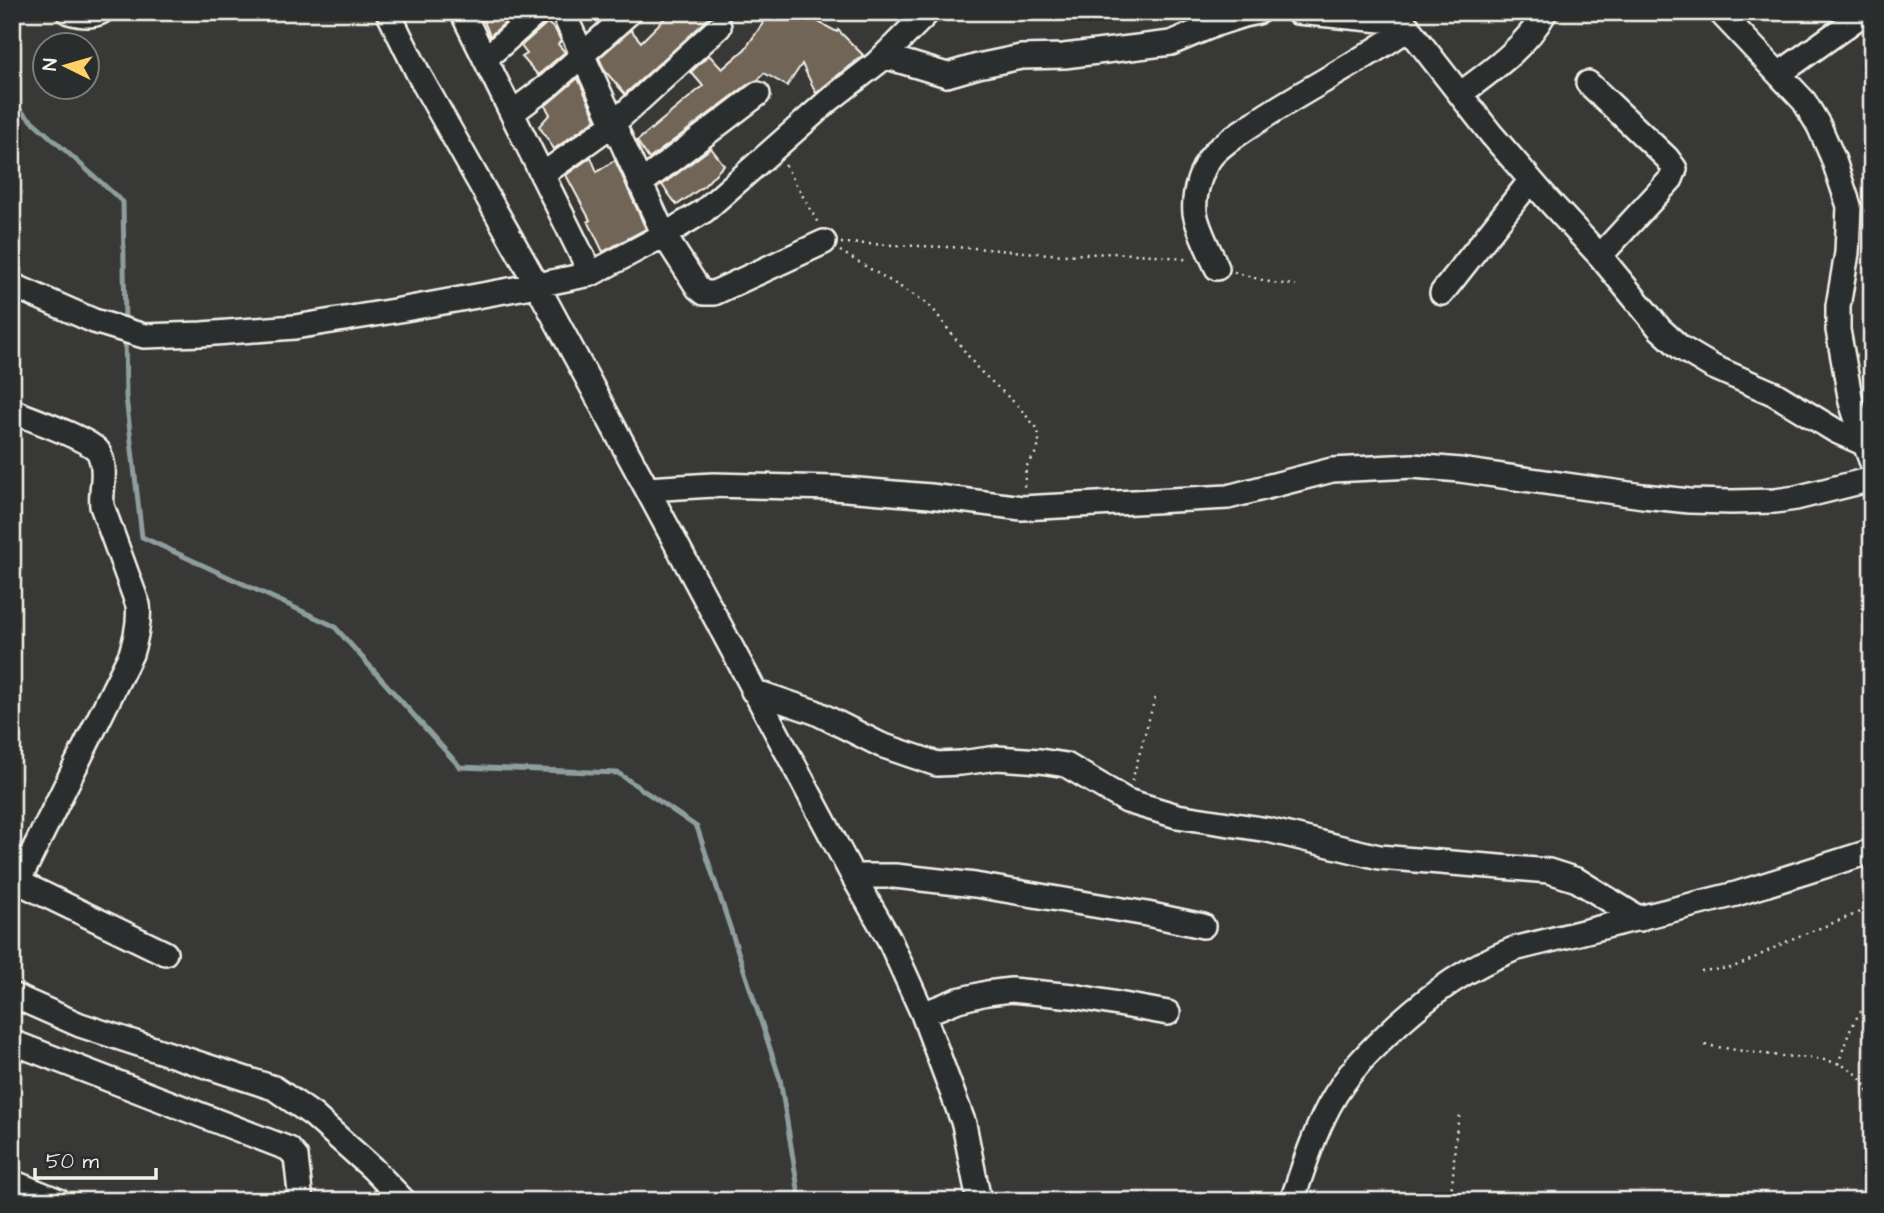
<svg xmlns="http://www.w3.org/2000/svg" width="1884" height="1213" font-family="'Architects Daughter',sans-serif">
	<style>
		.lines { fill: none; stroke-linecap: round; stroke-linejoin: round }
		.stream { stroke: #8e9e9e; stroke-width: 5 }
		.building { fill: #716558; stroke: #f4f1e8; stroke-width: 2 }
		.minor-casing { stroke: #f4f1e8; stroke-width: 28 }
		.path { stroke: #f4f1e8; stroke-width: 2.5; stroke-dasharray: 2 5; stroke-linecap: butt }
		.minor { stroke: #2a2d2e; stroke-width: 23 }
	</style>
	<rect width="100%" height="100%" fill="#383836"/>
	<filter id="ink" filterUnits="userSpaceOnUse"><feTurbulence type="fractalNoise" baseFrequency=".0143" numOctaves="2"/><feDisplacementMap in="SourceGraphic" scale="14" xChannelSelector="R" yChannelSelector="G"/><feConvolveMatrix kernelMatrix="1 2 1 2 8 2 1 2 1" color-interpolation-filters="sRGB"/></filter>
	<g filter="url(#ink)">
		<g class="lines">
			<path class="stream" d="M12,103L123,202L125,325
				M125,335L126,397L142,537L334,626L460,767L618,773L697,827L780,1079L800,1201"/>
		</g>
		<path class="building" d="M480,12H517L490,36Z
			M671,12H716L625,94L605,71L599,58L631,30L641,42Z
			M747,12H812L809,17L837,32L838,30L863,55L816,93L802,64L787,86L764,73L758,80L750,83L649,159L637,141L703,86L691,72L709,55L722,69L745,49L763,23Z
			M547,23L555,29L561,41L558,44L565,52L538,75L522,57L527,54L521,46Z
			M578,78L596,119L554,149L539,126L550,114L545,106Z
			M711,148L724,165L704,186L677,205L662,185Z
			M591,157L597,172L615,160L646,229L603,252L588,221L590,220L566,175Z"/>
		<g class="lines">
			<g class="minor-casing">
				<path id="minor" d="M69,12C79,15 91,17 101,12
					M388,12L419,75L537,285L647,489L853,876L889,939L923,1014L964,1124L979,1201
					M462,12L591,274
					M563,12L664,235L698,288L704,293H714L824,242
					M1297,12L1403,22
					M1396,12L1491,134L1549,201L1600,256L1660,329L1681,348L1713,367L1775,394L1836,431L1865,444L1872,463
					M1720,12L1804,101L1819,126L1833,158L1849,206L1847,253L1838,306V330L1851,402L1865,444
					M884,56L947,75L978,66L1021,57L1064,56L1171,43L1216,24L1244,15L1258,12
					M485,59L538,12
					M1779,74L1856,19L1863,12
					M1588,83L1667,158L1675,169L1671,179L1600,256
					M1460,94C1490,72 1527,46 1545,12
					M512,113L549,85L630,12
					M542,175L613,124L719,27
					M640,184L758,94
					M1217,268C1210,252 1198,230 1195,213C1193,194 1201,167 1214,153C1228,139 1246,129 1262,118C1310,87 1362,61 1409,28
					M12,285L94,321L144,336L202,334L295,327L394,311L537,285L591,274L664,235L704,211L828,101L877,63L928,12
					M1442,293L1531,180
					M12,411C29,418 89,439 98,451C100,454 101,458 102,462C106,476 100,491 102,506L138,605C140,622 136,638 131,654L18,882
					M647,489L713,485L834,488L930,496L1022,508L1228,497L1332,470L1413,466L1460,470L1643,496L1689,501L1731,502L1775,501L1796,498L1872,479
					M753,691L815,712L881,745L937,764L961,763L997,758L1040,761L1066,765L1127,801L1177,816L1268,830L1379,857L1549,871L1577,880L1640,919
					M853,876H895L975,885L1147,914L1203,926
					M12,879L165,953
					M12,995L80,1025L274,1088L313,1115L372,1168L404,1201
					M923,1014L958,1000L987,993L1011,990L1073,996L1168,1013
					M12,1042L289,1149L296,1157L301,1201
					M12,1182L59,1201
					M1292,1201C1303,1169 1313,1136 1329,1106C1346,1074 1371,1049 1398,1024C1436,990 1467,968 1514,949L1736,894L1872,851"/>
			</g>
			<path class="path" d="M785,165L818,223
				M841,243L973,248L1063,255L1112,253L1156,255L1190,260
				M840,251L924,301L933,309L978,369L1017,405L1036,427L1039,435V445L1034,456L1026,467L1024,488
				M1234,272L1273,283L1296,285
				M1132,781L1156,694
				M1701,971L1730,968L1744,963L1794,938L1856,914L1872,903
				M1705,1045C1730,1049 1755,1053 1781,1056C1803,1058 1826,1057 1846,1067C1860,1073 1866,1088 1872,1101
				M1838,1064C1846,1043 1852,1014 1872,1002
				M1449,1201C1456,1172 1452,1143 1460,1115"/>
			<use href="#minor" class="minor"/>
		</g>
	</g>
	<rect width="1884" height="1213" fill="none" stroke="#2a2d2e" stroke-width="42"/>
	<rect x="21" y="21" width="1842" height="1171" fill="none" stroke="#f4f1e8" stroke-width="2.5" filter="url(#ink)"/>
	<g transform="translate(66 66) rotate(275)"><circle r="33" fill="#2a2d2e" stroke="#7b7b78" stroke-width="2"/>
	<path d="M0-5L12 26L0 18L-12 26Z" fill="#ffd166"/>
	<text y="-10" font-size="19" font-weight="bold" text-anchor="middle" fill="#f4f1e8">N</text>
	</g>
	<path d="M35 1168v10h121v-10" fill="none" stroke="#f4f1e8" stroke-width="3.5"/>
	<text x="46" y="1168" font-size="21" fill="#f4f1e8" stroke="#2a2d2e" stroke-width="5" paint-order="stroke">50 m</text>
</svg>
